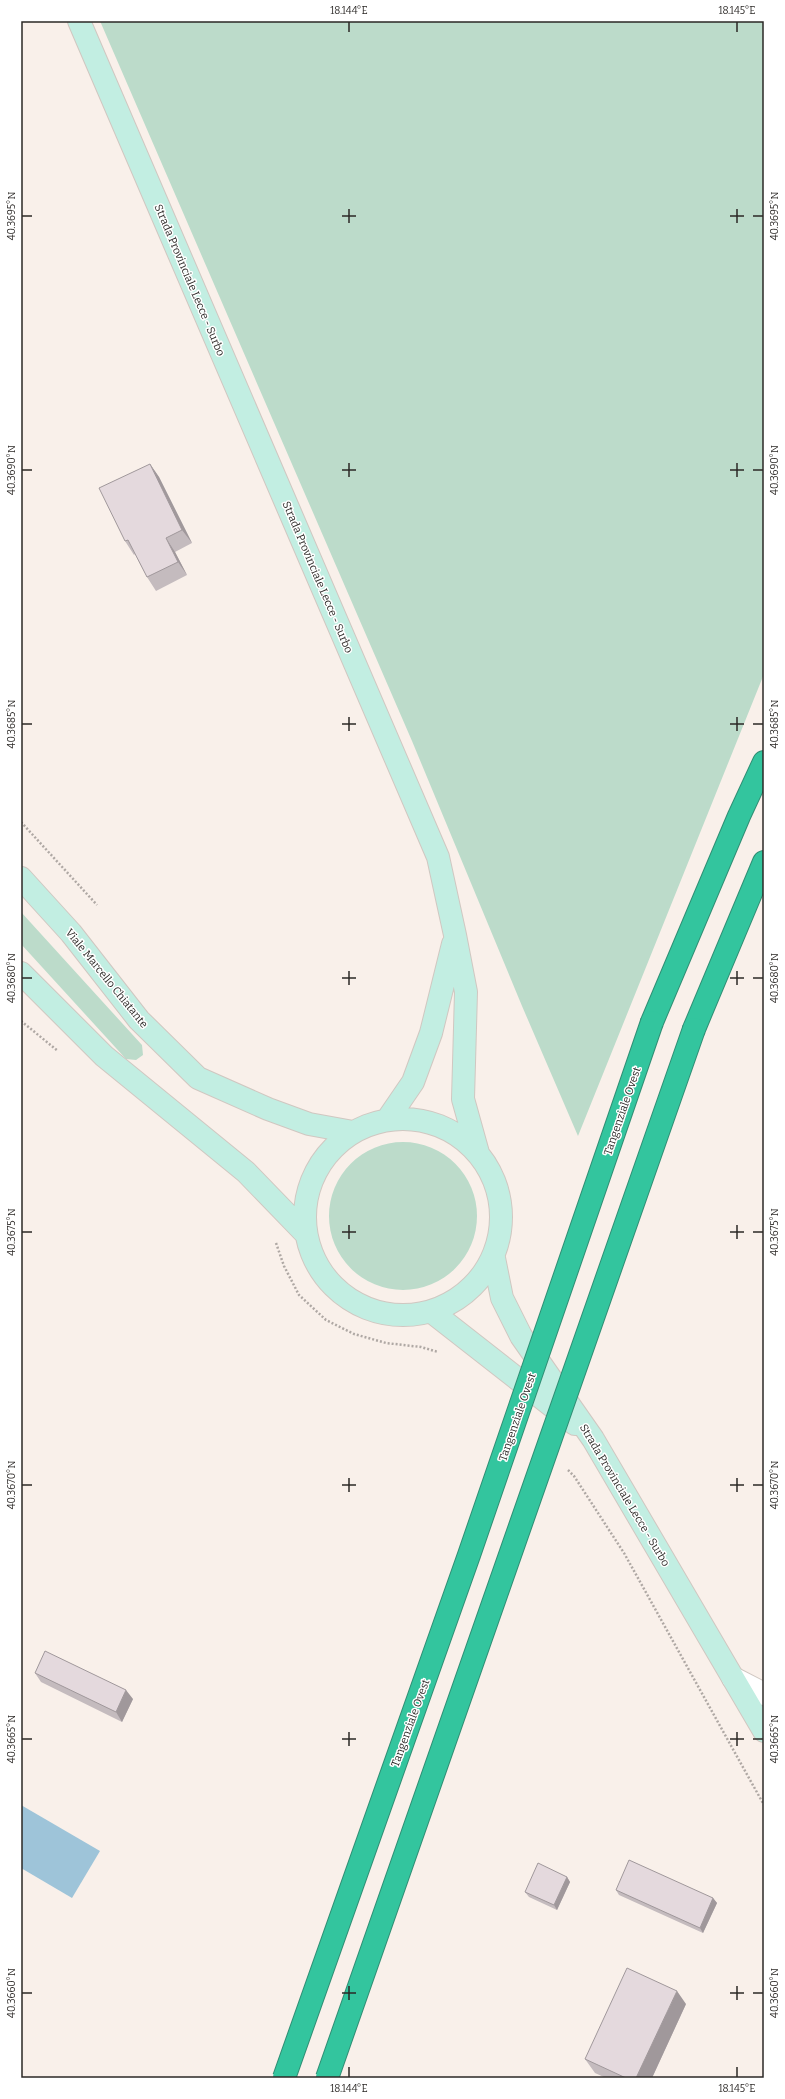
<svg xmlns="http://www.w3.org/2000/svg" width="785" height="2099" font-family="Bitter,serif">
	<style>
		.green { fill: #bcdbca }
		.water { fill: #9ec4d9 }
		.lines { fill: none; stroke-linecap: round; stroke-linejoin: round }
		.street-casing { stroke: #d0c7c1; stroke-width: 24 }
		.secondary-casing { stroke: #d0c7c1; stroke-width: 24 }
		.highway-casing { stroke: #308e74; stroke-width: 24 }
		.path { stroke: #afa8a4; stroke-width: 2.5; stroke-dasharray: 2 2; stroke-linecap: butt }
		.street { stroke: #fff; stroke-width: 22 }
		.secondary { stroke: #c2eee2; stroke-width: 22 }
		.highway { stroke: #33c59e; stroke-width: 22 }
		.highway-bridge-casing { stroke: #308e74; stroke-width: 24; stroke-linecap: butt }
		.highway-bridge { stroke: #33c59e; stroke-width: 22 }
		.wall { fill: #c4bbbe }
		.shaded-wall { fill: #a0989b }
		.building { fill: #e4d9dd; stroke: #a0989b }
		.ticks { fill: none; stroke: #2b2826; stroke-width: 1.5 }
		.labels { text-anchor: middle; stroke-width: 3; stroke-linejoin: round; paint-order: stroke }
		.street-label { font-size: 11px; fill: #2b2826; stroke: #fff }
		.neatline { fill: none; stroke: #2b2826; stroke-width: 1.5 }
		.ticks-label { font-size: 10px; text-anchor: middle; fill: #2b2826 }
	</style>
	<rect width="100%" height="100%" fill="#f9f0ea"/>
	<path class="green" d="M100,21H764V674L578,1136L522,1006L412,741Z
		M21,912L142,1045L143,1055L136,1060L126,1059L21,944Z
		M329 1216a74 74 0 1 1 148 0a74 74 0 1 1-148 0Z"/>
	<path class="water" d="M21,1805L100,1851L72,1898L21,1868Z"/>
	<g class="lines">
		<g class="street-casing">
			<path id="street" d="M733,1678L764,1694"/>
		</g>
		<g class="secondary-casing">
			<path id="secondary" d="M79,21L438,857L455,935L466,992L463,1099L478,1153
				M21,878L71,933L139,1020L198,1078L268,1109L309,1124L353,1132
				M21,973L104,1056L246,1172L306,1234
				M305 1217a98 98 0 1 1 196 0a98 98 0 1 1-196 0Z
				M387,1120L413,1082L431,1033L453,944
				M494,1258L502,1298L521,1336L593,1439L764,1731
				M432,1312L575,1424"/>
		</g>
		<g class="highway-casing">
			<path id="highway" d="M652,1022L739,816L764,762
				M694,1029L764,862"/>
		</g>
		<path class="path" d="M21,822L97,905
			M21,1021L58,1051
			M276,1243L284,1266L299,1295L326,1320L354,1334L386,1343L421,1347L438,1352
			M568,1470L574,1476L624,1553L764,1805"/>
		<use href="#street" class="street"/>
		<use href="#secondary" class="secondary"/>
		<use href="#highway" class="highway"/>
		<g class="highway-bridge-casing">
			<path id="highway-bridge" d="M284,2078L469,1555L652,1022
				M327,2078L694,1029"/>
		</g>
		<use href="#highway-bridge" class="highway-bridge"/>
	</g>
	<path class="wall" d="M150,464L159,477L192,543L175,552L187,575L156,591L147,577L135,554L134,555L125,541Z
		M35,1673L133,1699L122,1722L41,1682Z
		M567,1877L570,1882L557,1910L529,1897L525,1892Z
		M616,1890L713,1898L717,1903L703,1933L619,1895Z
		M686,2004L652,2078H606L595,2073L585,2059Z"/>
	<path class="shaded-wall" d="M150,464L159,477L192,543L182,530Z
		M166,538L175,552L187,575L178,562Z
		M126,1690L133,1699L122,1722L116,1712Z
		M567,1877L570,1882L557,1910L554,1905Z
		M713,1898L717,1903L703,1933L700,1928Z
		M677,1991L686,2004L652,2078H636Z"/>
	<path class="building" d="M150,464L182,530L166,538L178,562L147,577L128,540L125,541L99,488Z
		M45,1651L126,1690L116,1712L35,1673Z
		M629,1860L713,1898L700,1928L616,1890Z
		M538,1863L567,1877L554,1905L525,1892Z
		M627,1968L677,1991L636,2078H626L585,2059Z"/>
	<path class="ticks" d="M349,22V32M737,22V32M349,209V223M737,209V223M22,216H32M342,216H356M730,216H744M753,216H763M349,463V477M737,463V477M22,470H32M342,470H356M730,470H744M753,470H763M349,717V731M737,717V731M22,724H32M342,724H356M730,724H744M753,724H763M349,971V985M737,971V985M22,978H32M342,978H356M730,978H744M753,978H763M349,1225V1239M737,1225V1239M22,1232H32M342,1232H356M730,1232H744M753,1232H763M349,1478V1492M737,1478V1492M22,1485H32M342,1485H356M730,1485H744M753,1485H763M349,1732V1746M737,1732V1746M22,1739H32M342,1739H356M730,1739H744M753,1739H763M349,1986V2000M737,1986V2000M22,1993H32M342,1993H356M730,1993H744M753,1993H763M349,2067V2077M737,2067V2077"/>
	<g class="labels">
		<g class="street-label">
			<text transform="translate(190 280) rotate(67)" y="4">Strada Provinciale Lecce - Surbo</text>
			<text transform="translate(318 577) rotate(67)" y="4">Strada Provinciale Lecce - Surbo</text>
			<text transform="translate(107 978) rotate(51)" y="4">Viale Marcello Chiatante</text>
			<text transform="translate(622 1111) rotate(-71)" y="4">Tangenziale Ovest</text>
			<text transform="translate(517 1417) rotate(-71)" y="4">Tangenziale Ovest</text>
			<text transform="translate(625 1495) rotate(59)" y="4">Strada Provinciale Lecce - Surbo</text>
			<text transform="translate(410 1723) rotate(-70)" y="4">Tangenziale Ovest</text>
		</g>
	</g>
	<rect width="785" height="2099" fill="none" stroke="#ffffff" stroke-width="44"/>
	<rect x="22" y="22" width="741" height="2055" class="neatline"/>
	<g class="ticks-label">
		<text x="349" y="14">18.144°E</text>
		<text x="737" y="14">18.145°E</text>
		<text transform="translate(11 216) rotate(-90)" y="4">40.3695°N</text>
		<text transform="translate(774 216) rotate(-90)" y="4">40.3695°N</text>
		<text transform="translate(11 470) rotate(-90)" y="4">40.3690°N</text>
		<text transform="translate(774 470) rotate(-90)" y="4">40.3690°N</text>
		<text transform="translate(11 724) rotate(-90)" y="4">40.3685°N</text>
		<text transform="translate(774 724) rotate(-90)" y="4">40.3685°N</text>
		<text transform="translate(11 978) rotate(-90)" y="4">40.3680°N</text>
		<text transform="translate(774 978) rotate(-90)" y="4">40.3680°N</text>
		<text transform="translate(11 1232) rotate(-90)" y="4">40.3675°N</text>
		<text transform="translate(774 1232) rotate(-90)" y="4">40.3675°N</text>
		<text transform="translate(11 1485) rotate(-90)" y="4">40.3670°N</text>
		<text transform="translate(774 1485) rotate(-90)" y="4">40.3670°N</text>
		<text transform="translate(11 1739) rotate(-90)" y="4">40.3665°N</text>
		<text transform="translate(774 1739) rotate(-90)" y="4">40.3665°N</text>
		<text transform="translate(11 1993) rotate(-90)" y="4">40.3660°N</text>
		<text transform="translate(774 1993) rotate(-90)" y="4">40.3660°N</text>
		<text x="349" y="2092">18.144°E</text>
		<text x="737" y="2092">18.145°E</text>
	</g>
</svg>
